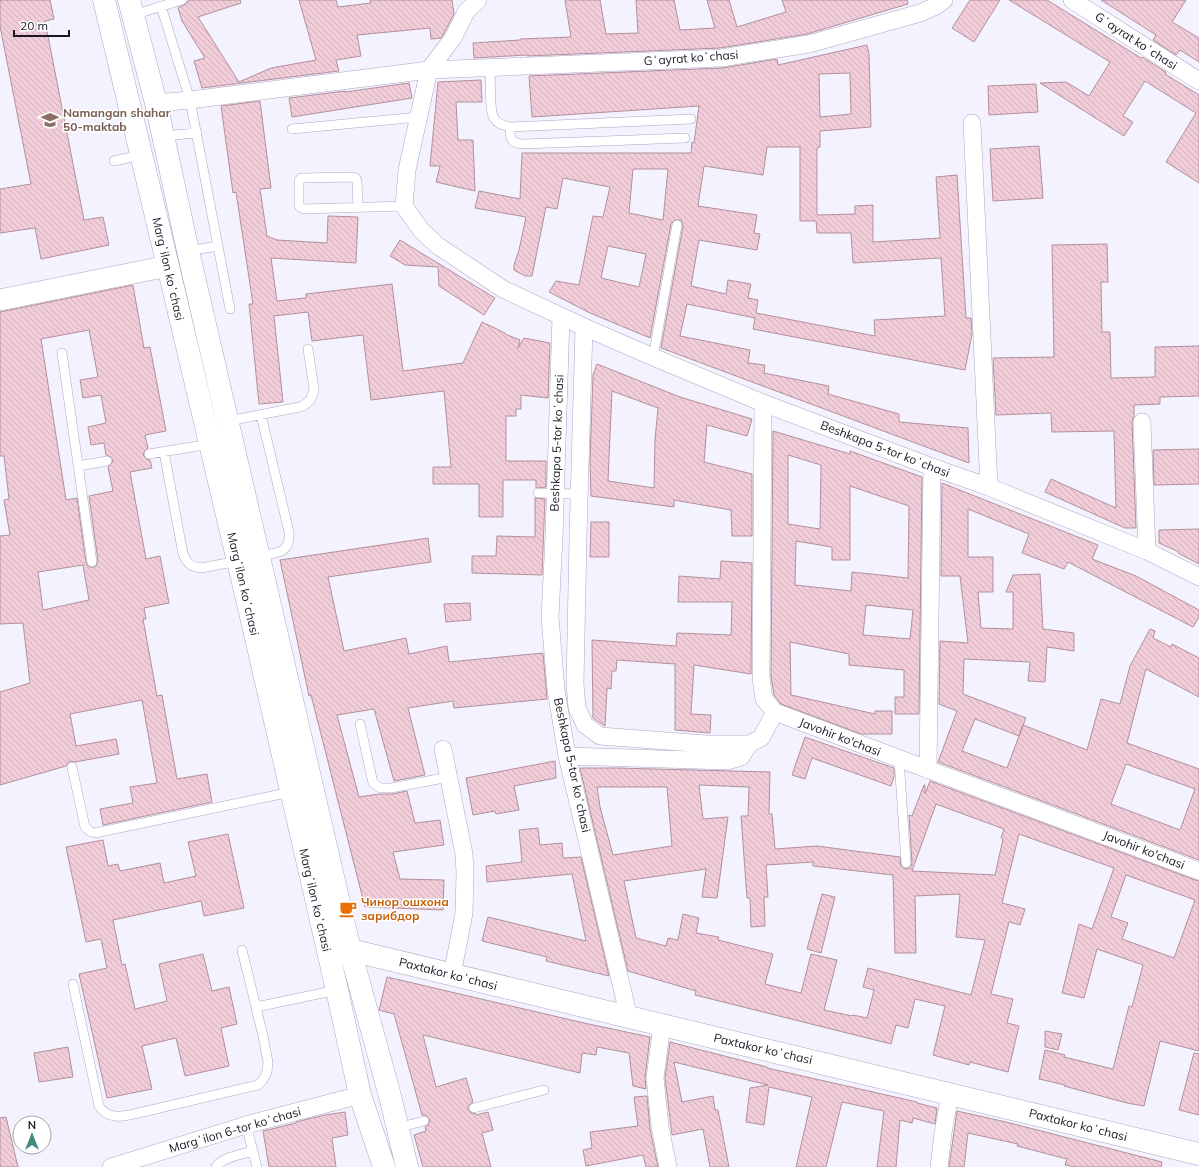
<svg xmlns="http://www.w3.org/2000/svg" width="1199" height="1167" font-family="Mulish,sans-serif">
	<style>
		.building { fill: url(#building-back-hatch); stroke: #b2909b; fill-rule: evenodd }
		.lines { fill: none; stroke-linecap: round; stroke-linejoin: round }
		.service-casing { stroke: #ada6c5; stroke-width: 10 }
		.minor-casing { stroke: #ada6c5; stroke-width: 18 }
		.tertiary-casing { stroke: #ada6c5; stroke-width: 22 }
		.secondary-casing { stroke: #ada6c5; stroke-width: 23 }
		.primary-casing { stroke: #ada6c5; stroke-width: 23 }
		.service { stroke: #fff; stroke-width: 9 }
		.minor { stroke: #fff; stroke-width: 17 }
		.tertiary { stroke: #fff; stroke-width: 21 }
		.secondary { stroke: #fff; stroke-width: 22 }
		.primary { stroke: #fff; stroke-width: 22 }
		.labels { text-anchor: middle; stroke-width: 3; stroke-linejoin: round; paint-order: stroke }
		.street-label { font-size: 12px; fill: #1b1824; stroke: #fff }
		.education-label { font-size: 12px; font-weight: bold; fill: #785e54; stroke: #fff; text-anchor: start }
		.food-label { font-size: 12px; font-weight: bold; fill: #c56008; stroke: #fff; text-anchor: start }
	</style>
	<defs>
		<pattern id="building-back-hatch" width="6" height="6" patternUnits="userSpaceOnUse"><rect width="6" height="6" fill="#f1cdd9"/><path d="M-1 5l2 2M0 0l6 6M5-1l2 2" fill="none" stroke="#ceafba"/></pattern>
	</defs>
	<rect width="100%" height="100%" fill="#f4f2ff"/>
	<path class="building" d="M0,0H50L54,19L45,21L84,220L103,217L109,245L41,259L35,228L0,233V189L31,184L0,26Z
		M190,0H240L241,3L198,17L239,82L271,68L316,60L299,0H336L338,7L371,3L370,0H452L454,14L444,33L441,38L431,39L430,28L357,35L361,56L336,60L339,71L202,88L194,61L205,58L182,21L178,8L186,4L188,1Z
		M565,0H600L606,34L638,33L636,0H674L680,30L715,28L707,0H729L737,27L786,12L782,0H907L908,4L807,34L720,48L527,56V55L474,58L473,43L520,40V39L571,37Z
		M970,0H1000L974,42L952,28Z
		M1009,0H1047L1141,58L1142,57L1166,72L1165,74L1199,95V183L1166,162L1196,113L1145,81L1123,116L1133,122L1124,136L1040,83L1066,82L1089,96L1110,62Z
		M1101,0H1186L1172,22L1199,38V62L1180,50L1176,55L1153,40L1156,35Z
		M867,45L869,54L871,127L820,131V147L817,148V215L855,214V206L873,205V242L940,238L936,177L957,175L966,318H971L972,334L965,370L753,329L755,318L687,304L680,336L750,350L748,363L765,365L764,373L829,386L828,394L899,414V422L968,428L969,463L661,348L683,226L681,220H675L671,224L650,338L590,313L549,292L556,281L579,285L593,216L603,217L610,187L563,178L557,209L546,207L532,276H525L514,270V265L519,250L526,217L475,208L479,191L520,199L522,153H691L692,142L694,143L699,106L532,117L529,76L722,68L777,59L778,65ZM850,73L851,114L820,117L819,74ZM767,147H800V221H816L817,233H851L853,263L941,258L945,316L874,320L875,336L756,313L758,300L748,298L751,284L728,280L726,294L691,286L699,240L757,250L760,234L754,233L757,215L698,206L704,166L763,175ZM633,169H668L663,220L629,213ZM608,246L646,254L639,287L601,278Z
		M481,80L482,102H456L458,140H473L475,191L436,182L440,166H430L438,82Z
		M409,83L412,98L292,117L289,98L345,91V92Z
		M1036,84L1038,112L989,115L988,86Z
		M260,101L271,188L260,189L267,236L277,240L327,243L328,216L358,217L356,263L271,258L277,301L306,298V294L392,284L403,371L463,363L482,322L505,333V334L520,340L518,348L524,338L550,343L548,398L521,395V409H516V416H506V461H546V487L536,488V480H503V517H479V484H433V467H451L444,391L371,400L363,335L312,341L308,312L274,316L283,402L259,404L249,304H253L236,192L233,193L221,106Z
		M1039,146L1043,198L993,201L990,149Z
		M400,240L495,298L484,315L439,286L438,267L405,265L390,256Z
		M1107,244L1108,282H1101L1102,332H1110L1111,378L1155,377V347L1199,346V396L1160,397V404L1134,405V416L1132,422L1136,528H1125L1045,492L1051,479L1116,508L1114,431L1052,432L1051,413L996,415L993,358L1054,357L1052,245Z
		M133,285L144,348L150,347L166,431L145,435L148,448L144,452L143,455L147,459L150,460L152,468L130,472L146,559L160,556L169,603L144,608L146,619H143L157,696L162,695L177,779L207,774L212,802L103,825L100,809L133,803L130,787L157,783L142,700L70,714L76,746L116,739L119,754L75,762L70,761L68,763L66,766L0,785V692L30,683L23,623L0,624V536L10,535L4,500L9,499L4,456H0V312ZM89,330L98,377L80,380L83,398L101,395L106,423L88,427L91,445L104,443L106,455L111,457L113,460L112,463L108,467L113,491L89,496L98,561L96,566L92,568L88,566L86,563L77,498L66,500L41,339ZM83,565L89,600L43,610L38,572Z
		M597,364L680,397L752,419L747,436L707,425L704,462L752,474V536H732L731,510L674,500V507L591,496L590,462L593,375ZM612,391L658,408L655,440L654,488L608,481Z
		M773,431L850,454V451L922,477L919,714H895V697H904V670L849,665V654L790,642L791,695L875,714V711H892V734H861L781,704L774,695L771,676ZM788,455L821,465L820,529L788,524ZM850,486L909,506L908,578L852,572L851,591L795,585L796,541L832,547V560H850ZM866,605L913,610L910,639L863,635Z
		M1199,449V484L1154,485L1153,450Z
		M942,483L1098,545L1092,559L1136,576L1199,610V617L1193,627L1068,562L1064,569L1022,553L1029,534L968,509V557H993V592H978L981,628L1013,629V592H1006L1013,575L1040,574L1043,629L1074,633V651L1047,647L1045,682L1028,681L1030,662L964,659L963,694L1026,718L1019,736L1023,725L1087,750L1101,699L1120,704L1130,666L1150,629L1155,631L1153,638L1171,647L1172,644L1199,658V697L1146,669L1127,743L1199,769V860L938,762L957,711L939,704L940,641L968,643L960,576H941ZM975,719L1019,736L1007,768L962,751ZM1126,764L1195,789L1180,830L1111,804Z
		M535,498L545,499L542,575L472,573V556H496L497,536L535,537Z
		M591,522H609V557H590Z
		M1199,529V564L1178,553L1179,552L1159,543V530Z
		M428,538L431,562L328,577L344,651L406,638L409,654L447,646L449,662L543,653L547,699L454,708L453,701L408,708L425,775L394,781L374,709L337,715L359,797L379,794H392L407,791L415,823L440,820L444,845L393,852L400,879L444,880L443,910L365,907L311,695L309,696L280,560Z
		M721,561L752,563L751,674L694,665L691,714L711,715L710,733L675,730V664L617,660L616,671H612L611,689L607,688L605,726L593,718L592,640L676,646L677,633L731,635L732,602H678L679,576L720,579Z
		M470,603L471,620L446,622L444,604Z
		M805,737L894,768V777L891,786L812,758L805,779L792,775Z
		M555,761L556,778L514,786L519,810L496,814L495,811L473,815L466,778Z
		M580,768H617L770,772L769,814H772L775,849L817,846L900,857L901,866L906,869L910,868L912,863L909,815L912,816L924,785H925V794L930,781L1195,880L1199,881V1051L1160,1041L1144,1106L1127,1103L1064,1086L1065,1085L1039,1079L1045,1050L1065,1055L1064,1057L1113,1069L1129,1006L1132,1007L1143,965L1097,949L1084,998L1062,993L1079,924L1092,929L1114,868L1019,834L1002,903L1025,909L1020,925L1009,922L991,994L1013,999L1007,1023L1019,1026L1008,1072L970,1062L969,1065L933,1055L945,1006L915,999L908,1028L896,1025L891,1044L695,995L696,991L628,971ZM699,785L749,787L748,816H741L747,898H750L751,927L765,926L764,897H768L766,865L813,862V866L893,875L895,953H916L915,896L960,894L956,937L985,940L971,995L868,968L863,987L874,990L867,1018L853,1015L852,1016L824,1010L837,960L811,954L801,993L765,984L773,954L718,940L719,937L696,933L699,918L683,914L678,940L668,938L666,946L636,938L624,881L706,869L702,897L717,898L728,817L703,819ZM597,787H667L672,846L613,855L600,807ZM936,804L1004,829L1001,838L1003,839L995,875L912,871ZM1126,875L1195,900L1174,958L1122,939L1128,923L1111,917Z
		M538,828L540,845L562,843L563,858L581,857L609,976L546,961L547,957L482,941L488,917L586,941L572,874L487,882L486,866L522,862L519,830Z
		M228,834L244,908L204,916L201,901L113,920L122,965L125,964L135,1009L167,1001L159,964L203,954L212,991L229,987L237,1024L221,1028L229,1066L185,1076L176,1038L142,1046L152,1089L107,1098L79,974L107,968L101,939L86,942L66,847L103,840L108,866L118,864L120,871L160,863L164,883L196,876L188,842Z
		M822,894L835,897L821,953L807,949Z
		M387,977L584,1023L650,1037L645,1077L646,1089L633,1086L629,1053L597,1047L596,1055L582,1053L580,1073L423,1035L436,1087L466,1078L473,1102L468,1106V1110L470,1112L476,1114V1115L488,1112L493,1130L482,1133L491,1167H423L414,1135L426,1131L425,1127L428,1125L430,1120L426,1115H422L394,1014L379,1010Z
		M1045,1031L1062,1034L1058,1050L1045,1047Z
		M670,1042L767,1067V1068L917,1102V1103L937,1108L935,1124L913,1118L912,1123L900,1120L896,1167H877L884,1111L842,1102L826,1167H796L812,1097L769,1087L764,1125L746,1122L750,1088L768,1085L674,1062L682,1102L713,1096L715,1110H718L729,1167H710L703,1129L672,1135L665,1078Z
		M68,1047L73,1077L39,1082L34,1053Z
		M1194,1053L1199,1054V1115L1179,1110Z
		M647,1096L650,1129L658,1167H646L643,1155L586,1166L583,1150L592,1148L590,1132L638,1126L634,1097Z
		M957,1111L1006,1122L1162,1162L1161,1167H1075L1065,1165L1067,1159L1017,1146L1018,1144L968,1133L964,1167H949Z
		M345,1112L348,1135L332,1138L336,1167H269L263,1131L296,1123V1122L325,1115Z
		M6,1117L18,1167H0V1118Z"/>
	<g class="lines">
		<g class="service-casing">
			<path id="service" d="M161,6L190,100L230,309
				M133,15L182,0
				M490,68C491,78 489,111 494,118C498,125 504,125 510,127L691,119
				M510,127C510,138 510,143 523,144L685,138
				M292,129L419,117
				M163,136L197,133
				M114,161L141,155
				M358,207L357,182L356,178L350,177L304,178H301L299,181V205L300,207L304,209L404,206
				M188,251L218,246
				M62,353L92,562
				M653,357L677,225
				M228,421L300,407C308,404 313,399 314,389L308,349
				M164,452L183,554C187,563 191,567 201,568L238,561
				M149,454L210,444
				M78,466L107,461
				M538,493L579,494
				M259,556C276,553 291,554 289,532L261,415
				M360,724L373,783L380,788H391L449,777
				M899,759L906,863
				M72,767L85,827L91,832L95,833L291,792
				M73,984L99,1106C107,1119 120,1117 134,1114L258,1085L263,1080L267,1072L268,1062L263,1036L242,950
				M256,1007L337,990
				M474,1108L544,1090
				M246,1125L257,1167
				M397,1128L424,1121
				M216,1167C220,1158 243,1154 253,1151"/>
		</g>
		<g class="minor-casing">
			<path id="minor" d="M478,0L466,12L453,38L429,70L407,170L404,206L421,230L438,246L503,289L584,327L653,357L763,403L932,467L989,487L1147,551L1199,577
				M1072,0L1199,81
				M156,103L190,100L429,70L721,58L809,44L920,13L936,6L944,0
				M972,123L989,487
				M561,317L554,537L550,617L556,690L567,756L629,1018
				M584,327L578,537L575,684L577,708L585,725L600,736L706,744H749L761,738L775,712
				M763,403L761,677L764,699L775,712L1199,871
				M1142,422L1147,551
				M443,749L464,854L465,873L464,913L452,975
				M567,756L727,761L741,757L749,744
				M928,770L932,467
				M662,1025L655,1078L660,1127L668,1167
				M111,1167L246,1125L360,1095
				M939,1167L943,1133L950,1094"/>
		</g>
		<g class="tertiary-casing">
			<path id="tertiary" d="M0,300L168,266"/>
		</g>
		<g class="secondary-casing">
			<path id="secondary" d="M332,951L350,950L1199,1154"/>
		</g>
		<g class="primary-casing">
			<path id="primary" d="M104,0L168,266L250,612L337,990L360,1095L384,1167
				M129,0L156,103L188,251L350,950L390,1096L407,1167"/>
		</g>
		<use href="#service" class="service"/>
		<use href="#minor" class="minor"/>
		<use href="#tertiary" class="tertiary"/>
		<use href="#secondary" class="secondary"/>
		<use href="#primary" class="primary"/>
	</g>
	<defs>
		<g id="school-bare" transform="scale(1.38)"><path d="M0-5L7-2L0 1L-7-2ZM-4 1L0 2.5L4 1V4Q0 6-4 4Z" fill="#8d6e63" stroke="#fff" stroke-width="2.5" paint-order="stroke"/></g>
		<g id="cafe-bare" transform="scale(1.38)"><path d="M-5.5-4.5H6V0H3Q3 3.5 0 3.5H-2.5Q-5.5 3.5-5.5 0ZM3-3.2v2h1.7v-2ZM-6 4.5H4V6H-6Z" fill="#e8710a" stroke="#fff" stroke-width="2.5" paint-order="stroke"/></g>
	</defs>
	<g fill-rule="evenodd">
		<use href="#school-bare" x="50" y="120"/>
		<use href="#cafe-bare" x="348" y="909"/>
	</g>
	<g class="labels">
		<g class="street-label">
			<text transform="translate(1136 41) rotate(33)" y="4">Gʻayrat koʻchasi</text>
			<text transform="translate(691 58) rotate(-4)" y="4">Gʻayrat koʻchasi</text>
			<text transform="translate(168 269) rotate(77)" y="4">Margʻilon koʻchasi</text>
			<text transform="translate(557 443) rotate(-88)" y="4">Beshkapa 5-tor koʻchasi</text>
			<text transform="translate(885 449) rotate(21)" y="4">Beshkapa 5-tor koʻchasi</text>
			<text transform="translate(243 584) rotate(77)" y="4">Margʻilon koʻchasi</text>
			<text transform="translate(840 737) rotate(21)" y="4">Javohir ko'chasi</text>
			<text transform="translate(572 765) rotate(78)" y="4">Beshkapa 5-tor koʻchasi</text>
			<text transform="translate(1144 850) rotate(21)" y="4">Javohir ko'chasi</text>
			<text transform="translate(315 900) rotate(77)" y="4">Margʻilon koʻchasi</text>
			<text transform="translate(448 974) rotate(14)" y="4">Paxtakor koʻchasi</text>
			<text transform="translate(763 1049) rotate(13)" y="4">Paxtakor koʻchasi</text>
			<text transform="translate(1078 1125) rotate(14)" y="4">Paxtakor koʻchasi</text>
			<text transform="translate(235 1130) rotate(-16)" y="4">Margʻilon 6-tor koʻchasi</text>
		</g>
		<g class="education-label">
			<text x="63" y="117">Namangan shahar<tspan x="63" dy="14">50-maktab</tspan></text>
		</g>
		<g class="food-label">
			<text x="361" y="906">Чинор ошхона<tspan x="361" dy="14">зарибдор</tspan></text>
		</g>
	</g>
	<g transform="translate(32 1135)"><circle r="19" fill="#ffffff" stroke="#a4a3a7"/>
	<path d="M0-3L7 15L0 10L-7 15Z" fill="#45897c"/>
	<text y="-6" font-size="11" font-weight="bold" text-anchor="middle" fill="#1b1824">N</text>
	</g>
	<path d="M14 30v6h55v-6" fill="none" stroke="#1b1824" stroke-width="2"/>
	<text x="20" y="30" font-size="12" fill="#1b1824" stroke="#ffffff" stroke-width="3" paint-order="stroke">20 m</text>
</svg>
